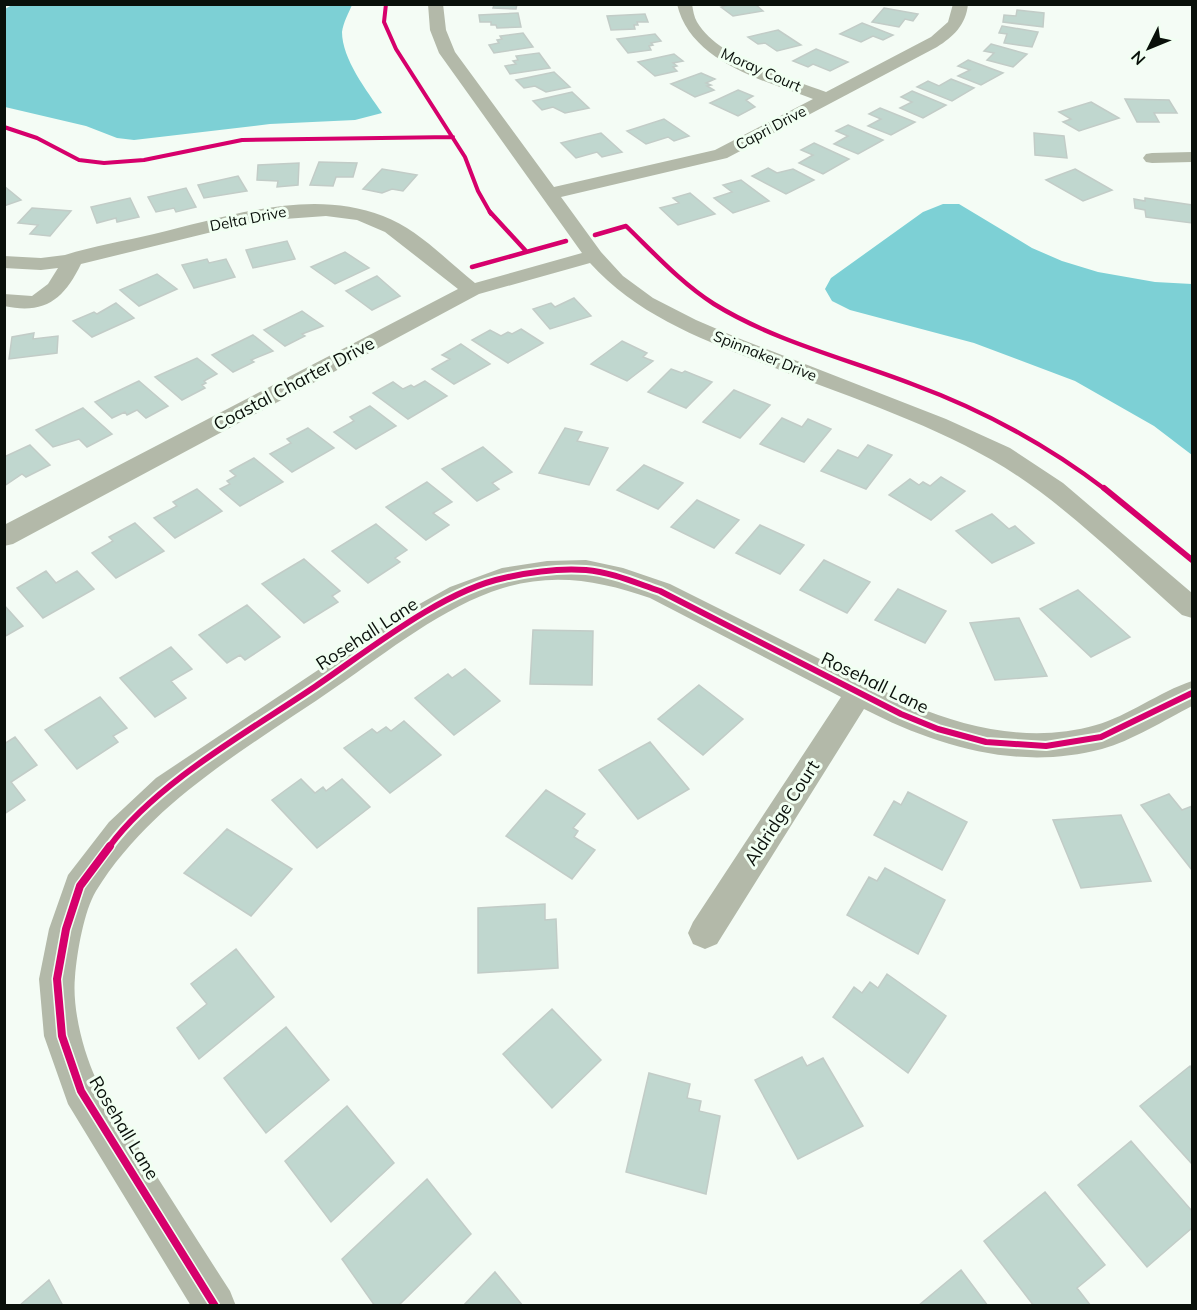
<svg xmlns="http://www.w3.org/2000/svg" width="1197" height="1310" font-family="Mulish,sans-serif">
	<style>
		.water { fill: #7dd0d5 }
		.building { fill: #c0d7cf; stroke: #c2ccc7; stroke-width: 1.5 }
		.lines { fill: none; stroke-linecap: round; stroke-linejoin: round }
		.street { fill: #b3b9a9; fill-rule: evenodd }
		.cycleway-far3-casing { stroke: #f1fff2; stroke-width: 6 }
		.cycleway-far2-casing { stroke: #f1fff2; stroke-width: 8 }
		.cycleway-far1-casing { stroke: #f1fff2; stroke-width: 10 }
		.cycleway-casing { stroke: #f1fff2; stroke-width: 11 }
		.cycleway-far3 { stroke: #d6006c; stroke-width: 4 }
		.cycleway-far2 { stroke: #d6006c; stroke-width: 4.5 }
		.cycleway-far1 { stroke: #d6006c; stroke-width: 6 }
		.cycleway { stroke: #d6006c; stroke-width: 8 }
		.labels { text-anchor: middle; stroke-width: 6; stroke-linejoin: round; paint-order: stroke }
		.far-street-label { font-size: 15px; fill: #09100a; stroke: #f1fff2 }
		.street-label { font-size: 18px; fill: #09100a; stroke: #f1fff2 }
	</style>
	<rect width="100%" height="100%" fill="#f4fcf5"/>
	<path class="water" d="M12,5H352C349,12 343,23 342,32C342,59 367,91 382,113L355,120L270,124L134,140L117,138L86,126L5,107V9Z
		M943,204H959L1032,248L1062,261L1098,272L1155,282L1192,284V455L1154,426L1075,381L974,343L850,310L832,301L825,289L831,278L923,212Z"/>
	<path class="building" d="M517,4L516,9L493,8L494,5H489Z
		M732,4H755L763,11L733,16L721,7Z
		M884,8L918,14L913,21L905,19L899,27L872,22Z
		M1017,10L1044,13L1043,27L1003,22L1004,15L1016,16Z
		M518,13L521,27L497,28L496,25H491V22H480L479,15Z
		M645,14L648,22H637L638,25H634L635,29L611,30L607,16Z
		M862,23L893,35L883,40L873,36L861,42L840,34Z
		M1002,26L1038,32L1032,47L1004,43L1007,34L999,33Z
		M778,30L801,45L777,51L765,43L758,44L748,37Z
		M523,33L533,47L494,53L489,45L499,43L497,40L502,39L500,36Z
		M655,34L661,41L651,43L653,45L649,46L651,50L628,53L617,39Z
		M991,44L1027,54L1013,67L987,60L994,53L984,51Z
		M816,49L848,62L830,71L813,64L808,67L793,61Z
		M539,53L550,68L510,74L505,66L516,64L513,61L518,60L516,56Z
		M674,54L683,61L673,63L677,66L673,67L677,71L655,76L638,62Z
		M968,60L1003,73L981,85L958,76L970,70L958,66Z
		M554,72L570,87L546,92L535,86L524,88L516,80Z
		M701,73L715,79L706,83L711,85L707,86L714,90L695,97L671,84Z
		M951,79L974,88L952,101L917,87L928,81L939,86Z
		M738,90L753,96L746,100L755,107L738,116L710,103Z
		M912,91L946,105L923,118L900,108L912,102L901,97Z
		M572,92L589,108L565,113L553,107L542,110L533,101Z
		M1125,99L1169,100L1177,113H1154L1159,122H1137Z
		M1091,102L1119,118L1079,131L1063,122L1071,119L1059,112Z
		M880,108L915,122L891,135L868,126L881,119L869,114Z
		M664,119L689,136L674,141L668,137L646,144L627,131Z
		M848,125L883,140L858,154L834,144L848,136L836,131Z
		M601,133L622,152L602,157L597,152L576,158L561,143Z
		M1034,133L1064,136L1067,158L1035,155Z
		M814,143L849,159L823,174L799,163L813,155L801,150Z
		M319,162L357,163L353,177H336L333,186L310,185Z
		M299,163L298,185L277,187L278,181L257,180L258,165Z
		M768,168L777,173L793,169L814,180L786,194L752,176Z
		M382,169L417,175L403,191L392,189L382,193L363,189Z
		M1075,169L1112,190L1083,201L1046,180Z
		M238,176L247,191L204,198L198,185Z
		M741,180L769,201L733,213L714,198L732,192L723,185Z
		M4,186L21,200L4,206Z
		M186,188L196,207L176,212L174,208L156,212L148,197Z
		M690,193L715,214L678,225L660,208L679,203L673,198Z
		M130,198L139,217L117,222L116,218L97,223L91,207Z
		M1145,198L1192,205V223L1146,217L1145,210L1135,208L1134,199L1145,201Z
		M32,208L71,211L50,236L30,234L38,225L18,223Z
		M287,241L295,259L253,268L246,250Z
		M345,252L369,268L335,284L311,267Z
		M207,259L209,263L226,259L235,277L194,288L182,265Z
		M157,274L177,289L139,306L120,290Z
		M377,276L400,296L372,310L346,291Z
		M574,298L591,316L550,329L533,309L551,303L555,307Z
		M116,303L134,318L92,337L73,321L94,312L97,314Z
		M302,311L323,326L302,334L305,336L285,346L264,330Z
		M521,329L543,343L508,363L472,340L490,330L501,336L508,332L512,334Z
		M34,333L33,339L58,336L57,353L9,359L12,337Z
		M253,335L273,351L251,360L254,362L233,372L212,355Z
		M622,341L647,353L643,357L653,361L627,381L591,364Z
		M461,344L490,364L454,384L432,369L450,359L442,355Z
		M197,358L217,374L204,381L206,383L202,385L205,388L182,400L155,377Z
		M671,369L682,373L685,371L712,382L686,408L648,392Z
		M139,381L168,406L146,418L137,410L127,415L125,412L112,418L95,402Z
		M425,381L447,396L408,419L373,393L393,382L403,389L411,385L414,387Z
		M734,390L770,405L740,438L703,422Z
		M370,406L396,426L356,449L334,432L354,421L350,417Z
		M83,408L112,434L87,447L79,439L53,447L36,430Z
		M782,418L802,427L808,419L831,429L804,462L760,444Z
		M308,428L334,448L292,472L270,454L291,443L287,439Z
		M565,428L582,432L577,441L608,448L589,485L539,473Z
		M30,445L50,465L26,477L22,474L4,486V457Z
		M868,445L892,455L866,489L821,471L838,450L858,458Z
		M483,447L512,472L492,483L499,489L477,501L442,469Z
		M254,458L283,482L240,506L220,489L230,484L227,481L236,476L230,471Z
		M644,465L683,483L658,509L617,490Z
		M941,477L965,491L931,520L889,495L910,479L919,485L923,482L930,486Z
		M427,482L452,502L433,513L449,525L426,540L386,507Z
		M197,489L222,511L175,538L154,518L177,506L173,502Z
		M697,500L739,520L714,548L671,527Z
		M992,514L1009,529L1015,526L1034,543L992,563L956,531Z
		M135,523L164,551L116,578L92,553L113,541L109,537Z
		M376,524L407,550L395,558L400,562L368,583L332,551Z
		M760,525L804,545L780,574L736,553Z
		M304,559L340,591L332,596L338,602L304,623L262,584Z
		M824,560L870,582L847,613L800,590Z
		M46,571L56,583L77,571L94,589L43,618L17,588Z
		M898,589L946,611L925,643L875,620Z
		M1078,590L1130,637L1091,657L1040,609Z
		M4,605L23,626L4,637Z
		M247,605L280,637L245,660L240,655L227,663L199,635Z
		M1019,618L1047,676L995,680L970,623Z
		M533,630L593,631L592,685L530,684Z
		M171,647L192,669L171,681L186,698L155,717L120,678Z
		M465,669L500,701L454,735L415,698L448,674L452,678Z
		M699,685L743,719L703,755L658,719Z
		M100,697L127,728L113,736L118,742L77,769L45,730Z
		M404,721L441,755L390,793L344,748L372,729L377,733L386,727L391,731Z
		M15,737L37,765L11,782L25,800L4,814V744Z
		M650,742L689,789L638,819L599,770Z
		M301,779L315,793L323,787L326,791L342,779L370,807L317,848L272,800Z
		M546,790L585,814L573,828L578,831L574,837L595,850L572,879L506,836Z
		M908,792L967,822L942,870L874,835L894,801L901,805Z
		M1169,794L1182,810L1192,806V870L1141,805Z
		M1121,815L1151,881L1081,888L1053,820Z
		M227,829L292,869L251,916L184,873Z
		M885,868L945,900L918,954L847,915L869,877L877,881Z
		M545,904V920L556,919L558,968L478,973V908Z
		M236,949L274,997L199,1059L177,1028L207,1004L191,984Z
		M887,974L946,1016L908,1073L833,1017L854,987L862,993L870,982L878,988Z
		M552,1009L601,1060L552,1108L503,1054Z
		M286,1027L329,1080L266,1133L224,1078Z
		M802,1057L807,1066L823,1058L863,1126L798,1159L755,1080Z
		M1190,1066L1192,1069V1164L1140,1106Z
		M649,1073L690,1084L687,1098L701,1101L699,1111L720,1116L706,1194L626,1172Z
		M347,1106L394,1163L331,1222L285,1161Z
		M1131,1141L1192,1211V1228L1147,1267L1078,1185Z
		M427,1179L471,1234L398,1306H375L342,1259Z
		M1045,1192L1105,1265L1077,1288L1091,1306H1034L984,1241Z
		M961,1270L988,1306H918Z
		M495,1272L523,1306H463Z
		M49,1280L63,1306H19Z"/>
	<g class="lines">
		<path class="street" d="M428,4H443L446,30L455,52L554,187L715,150L813,99C765,81 690,62 677,4H692C693,10 694,17 697,22C719,59 788,78 826,92L931,37L948,22L953,4H968C966,25 953,37 937,47L727,158L561,197L601,252L623,276L653,298L696,320L738,338L946,419L1010,448L1063,483L1192,593V618L1182,615C1124,564 1059,498 992,460C921,419 834,392 757,361C696,337 635,313 590,263L479,294L13,544L4,546V525L458,289L385,232L357,220L326,216L257,221L81,264C64,299 45,315 4,306V294L32,296L48,284L58,268L41,270L4,268V256L41,258L65,255C93,246 125,241 154,234C227,217 309,187 383,216C418,229 446,260 475,283L582,253L439,53L430,30Z
			M1192,152V162L1152,163L1146,162L1143,158L1146,154L1152,153Z
			M586,560L623,568L670,584L912,705C969,729 1034,743 1096,725C1128,716 1159,692 1192,681V706C1165,720 1131,741 1102,749C1019,771 938,747 864,709L717,944L705,949L693,944L688,933L693,922L841,697L650,598C602,581 554,572 503,588C442,607 389,651 336,687C250,747 153,799 96,891C84,911 77,952 75,977C72,1008 83,1051 96,1079C106,1102 124,1124 137,1145C168,1194 199,1243 230,1291L236,1306H191L68,1104L44,1036L39,979L49,929L68,875L109,822L156,778L405,612L450,587L502,568L547,561Z"/>
		<g class="cycleway-far3-casing">
			<path id="cycleway-far3" d="M386,4L384,22L396,49L465,157L478,191L491,214
				M4,127L37,138L79,160L104,163L144,160L242,140L453,137"/>
		</g>
		<g class="cycleway-far2-casing">
			<path id="cycleway-far2" d="M490,212L525,250
				M595,235L626,226C654,253 681,283 714,304C774,341 847,359 912,384C983,410 1046,444 1106,490
				M472,267L566,241"/>
		</g>
		<g class="cycleway-far1-casing">
			<path id="cycleway-far1" d="M1104,488L1192,560
				M109,847C157,782 248,732 316,686C369,650 442,591 504,578C530,572 559,568 586,570C611,572 636,583 660,591L901,714L938,729L986,742L1046,746L1101,737L1192,693"/>
		</g>
		<g class="cycleway-casing">
			<path id="cycleway" d="M110,846L80,886L66,929L57,979L62,1036L81,1091L215,1306"/>
		</g>
		<use href="#cycleway-far3" class="cycleway-far3"/>
		<use href="#cycleway-far2" class="cycleway-far2"/>
		<use href="#cycleway-far1" class="cycleway-far1"/>
		<use href="#cycleway" class="cycleway"/>
	</g>
	<g class="labels">
		<g class="far-street-label">
			<text transform="translate(761 70) rotate(24)" y="5">Moray Court</text>
			<text transform="translate(771 128) rotate(-28)" y="5">Capri Drive</text>
			<text transform="translate(248 219) rotate(-11)" y="5">Delta Drive</text>
			<text transform="translate(765 356) rotate(22)" y="5">Spinnaker Drive</text>
		</g>
		<g class="street-label">
			<text transform="translate(294 384) rotate(-28)" y="6">Coastal Charter Drive</text>
			<text transform="translate(367 634) rotate(-33)" y="6">Rosehall Lane</text>
			<text transform="translate(875 683) rotate(26)" y="6">Rosehall Lane</text>
			<text transform="translate(782 813) rotate(-57)" y="6">Aldridge Court</text>
			<text transform="translate(124 1128) rotate(59)" y="6">Rosehall Lane</text>
		</g>
	</g>
	<rect width="1197" height="1310" fill="none" stroke="#09100a" stroke-width="12"/>
	<g transform="translate(1149 48) rotate(227)" stroke="#f1fff2" stroke-width="4.5" paint-order="stroke">
	<path d="M0-4.5L10 22L0 15L-10 22Z" fill="#09100a"/>
	<text y="-9" font-size="16" font-weight="bold" text-anchor="middle" fill="#09100a">N</text>
	</g>
</svg>
